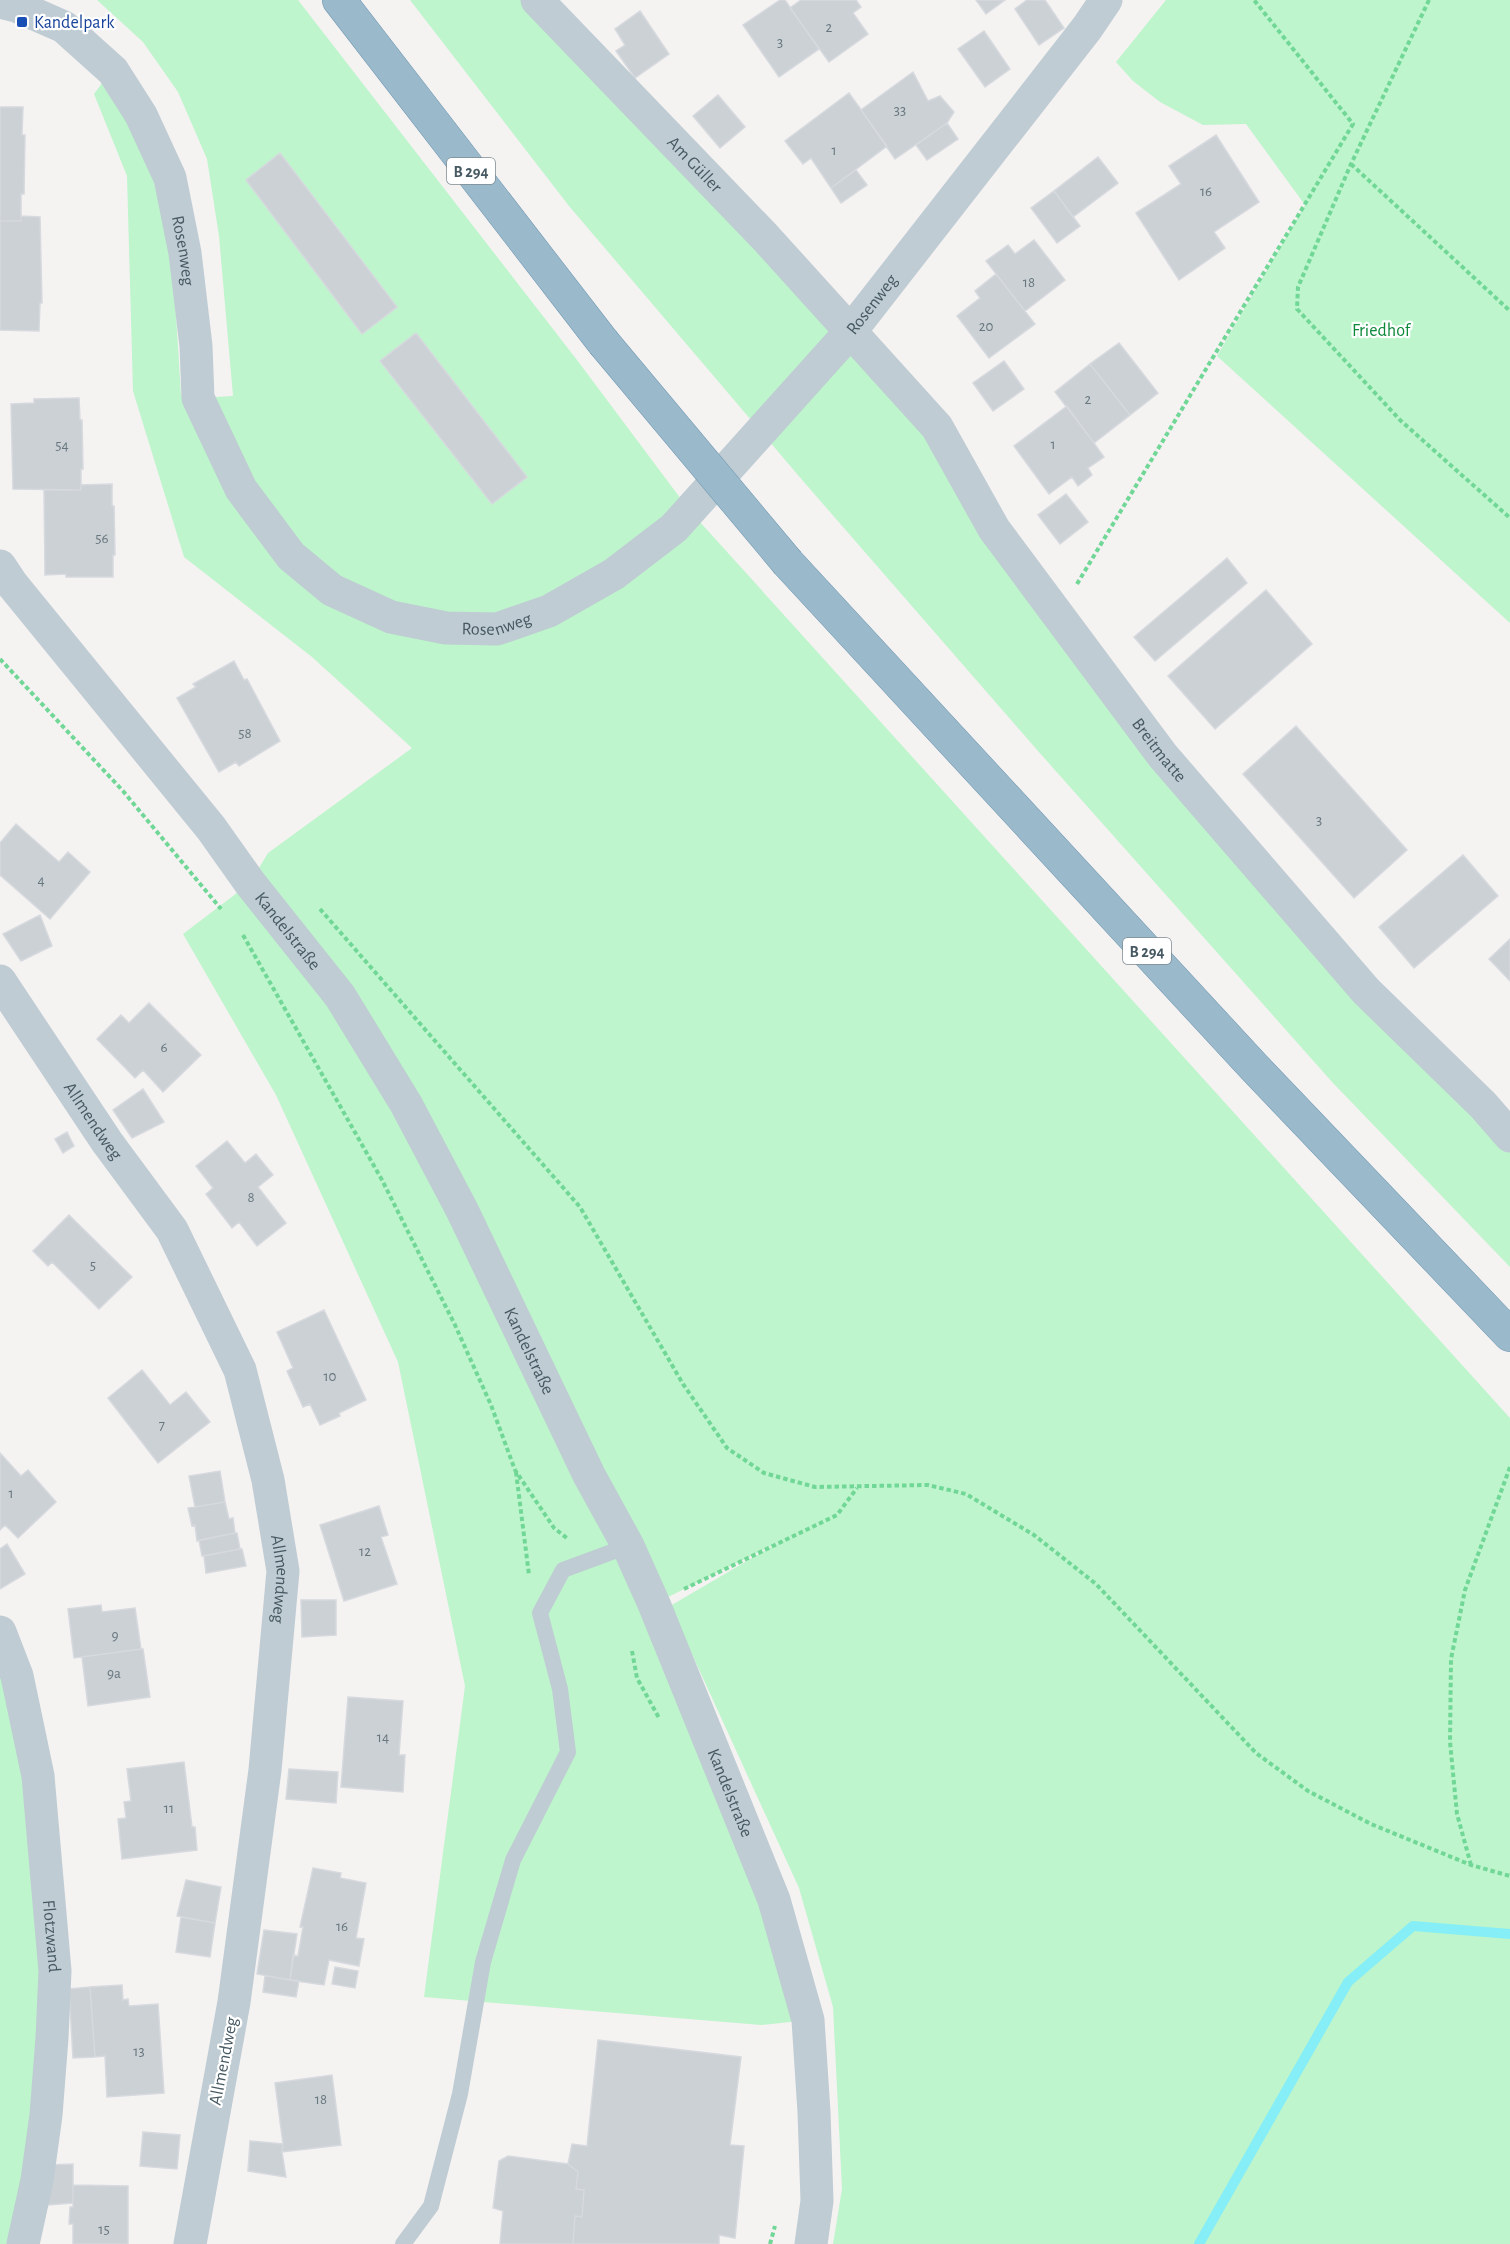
<svg xmlns="http://www.w3.org/2000/svg" width="1510" height="2244" font-family="'Alegreya Sans',sans-serif">
	<style>
		.green { fill: #bef5cc }
		.lines { fill: none; stroke-linecap: round; stroke-linejoin: round }
		.stream { stroke: #86eef6; stroke-width: 10 }
		.building { fill: #cbd1d5; stroke: #d6d9de; stroke-width: 1.5 }
		.trunk-casing { stroke: #7098b1; stroke-width: 34 }
		.path { stroke: #71d797; stroke-width: 4; stroke-dasharray: 4.5 3; stroke-linecap: butt }
		.service { stroke: #bfccd3; stroke-width: 16 }
		.minor { stroke: #bfccd3; stroke-width: 33 }
		.trunk { stroke: #9abacc; stroke-width: 33 }
		.trunk-bridge-casing { stroke: #7098b1; stroke-width: 34; stroke-linecap: butt }
		.trunk-bridge { stroke: #9abacc; stroke-width: 33 }
		.transit-dot { fill: #1a4fb4; stroke: #fff; stroke-width: 2 }
		.labels { text-anchor: middle; stroke-width: 4.5; stroke-linejoin: round; paint-order: stroke }
		.number-label { font-size: 15px; fill: #68777f }
		.shield { fill: #fff; stroke: #7e8b91; stroke-width: 1.5 }
		.shield-label { font-size: 16px; font-weight: bold; fill: #475962 }
		.transit-label { font-size: 18px; fill: #164399; stroke: #fff; text-anchor: start }
		.street-label { font-size: 18px; fill: #475962; stroke: #fff }
		.park-label { font-size: 18px; fill: #0d893a; stroke: #fff }
	</style>
	<rect width="100%" height="100%" fill="#f5f2f2"/>
	<path class="green" d="M97,0H298L577,360L690,511L1510,1418V2244H833L842,2189L833,2007L799,1888L670,1606L781,1541L654,1604L808,2020L761,2025L424,1997L465,1686L398,1362L276,1095L183,934L250,883L268,853L412,748L312,657L184,557L133,391L127,176L94,94L102,83C118,107 136,130 146,158C174,233 176,316 181,395L198,398L233,396L219,236L207,159L178,92L143,42Z
		M410,0H537L850,332L1163,756L1510,1136V1267L1333,1083L1038,751L803,481L569,206Z
		M1166,0H1510V623L1217,356L1305,205L1246,124L1203,125L1160,102L1133,81L1116,62Z
		M0,1632L55,1971L23,2244H0Z"/>
	<g class="lines">
		<path class="stream" d="M1199,2244L1348,1982L1413,1926L1510,1934"/>
	</g>
	<path class="building" d="M780,0H785L819,49L779,77L743,25Z
		M801,0H856L861,7L853,13L868,34L829,62L790,8Z
		M976,0H1005L986,14Z
		M1027,0H1045L1064,28L1039,45L1015,9Z
		M640,11L669,54L635,78L616,51L625,45L615,29Z
		M984,31L1010,69L985,87L958,49Z
		M913,72L928,101L940,96L954,112L947,123L895,159L861,110Z
		M849,93L887,146L831,188L811,158L803,164L785,141Z
		M718,95L745,127L720,148L693,116Z
		M0,107H23L22,135H25L24,194H21V221H0Z
		M947,123L958,139L927,160L916,145Z
		M1216,135L1259,202L1214,232L1225,248L1179,280L1136,213L1181,184L1169,166Z
		M280,153L397,307L362,334L246,180Z
		M1098,157L1118,183L1073,217L1054,191Z
		M856,170L867,185L841,203L831,188Z
		M1054,191L1080,226L1057,243L1031,208Z
		M21,216L40,217L42,303H40L39,331L0,330V221H21Z
		M1034,240L1065,280L1025,311L986,261L1008,245L1015,254Z
		M996,274L1035,324L989,358L957,316L980,298L975,291Z
		M416,333L527,477L492,504L380,361Z
		M1119,343L1158,393L1130,415L1090,364Z
		M1004,361L1024,389L993,411L973,383Z
		M1090,364L1130,415L1094,443L1055,392Z
		M79,398L80,420H82L83,469H81V490L13,489L11,404L34,403V399Z
		M1067,406L1104,457L1088,468L1092,475L1078,486L1072,477L1049,494L1014,446Z
		M112,484V506H114L115,555H113V577H66V574L45,575L44,490H81V485Z
		M1066,494L1088,522L1060,544L1038,515Z
		M1227,558L1247,583L1155,661L1134,637Z
		M1266,590L1312,644L1215,729L1168,676Z
		M234,661L244,680L247,679L280,741L239,766L236,762L219,772L177,698L196,687L193,684Z
		M1296,726L1407,850L1354,898L1243,774Z
		M16,824L59,862L68,852L90,872L50,919L0,875V843Z
		M1463,855L1498,896L1414,968L1379,927Z
		M40,915L52,946L21,961L3,934Z
		M1510,939V981L1489,959Z
		M149,1003L201,1055L163,1092L143,1070L135,1078L97,1039L121,1015L129,1023Z
		M143,1089L164,1122L132,1138L113,1110Z
		M67,1132L74,1146L63,1153L55,1139Z
		M227,1141L245,1163L256,1154L273,1175L258,1187L286,1223L257,1246L239,1222L232,1228L206,1194L213,1188L196,1166Z
		M69,1215L132,1277L99,1309L52,1262L48,1266L33,1251Z
		M324,1310L366,1400L339,1413L340,1416L320,1425L310,1404L303,1407L287,1371L293,1368L277,1332Z
		M142,1370L170,1405L186,1392L210,1422L158,1463L108,1398Z
		M0,1453L21,1476L28,1470L56,1502L18,1538L5,1525L0,1530Z
		M220,1471L225,1502L195,1507L189,1476Z
		M225,1502L229,1519L233,1518L235,1533L197,1541L195,1525L192,1526L188,1508Z
		M379,1506L388,1535L381,1537L397,1584L344,1601L320,1525Z
		M235,1533H237L240,1549L202,1556L199,1540Z
		M7,1544L25,1574L0,1589V1549Z
		M240,1549H242L246,1566L206,1573L204,1556Z
		M301,1600H336V1635L302,1637Z
		M101,1605L102,1612L135,1608L141,1649L74,1658L68,1609Z
		M141,1649H143L150,1697L88,1706L82,1657Z
		M348,1697L403,1701L399,1755H405L403,1792L341,1787Z
		M184,1762L192,1827H195L197,1850L122,1859L118,1819L126,1818L124,1802L131,1801L127,1769Z
		M289,1769L338,1772L336,1803L286,1799Z
		M313,1868L341,1873L340,1878L366,1883L356,1938L364,1939L359,1966L329,1960L324,1985L290,1980L293,1955L298,1956L303,1927H300Z
		M186,1880L221,1887L215,1923L177,1916Z
		M181,1917L215,1923L210,1957L176,1952Z
		M264,1930L297,1934L290,1980L257,1974Z
		M335,1967L358,1971L355,1988L332,1984Z
		M265,1976L299,1981L296,1997L263,1992Z
		M122,1985L123,2000L128,1999L129,2006L158,2004L164,2093L107,2097L105,2056L95,2057L90,1987Z
		M90,1987L95,2057L73,2058L69,1989Z
		M598,2040L741,2057L730,2145L744,2146L735,2238L719,2235V2244H573L575,2216L582,2217L584,2190L576,2189L578,2172L568,2164L572,2144L587,2146Z
		M332,2075L341,2145L282,2152L283,2144L275,2083Z
		M143,2132L180,2135L177,2169L140,2166Z
		M250,2141L283,2144L282,2152L286,2177L248,2171Z
		M508,2156L568,2164L578,2172L576,2189L584,2190L582,2217L575,2216L573,2244H500L503,2211L493,2208L499,2161Z
		M73,2164V2203L48,2205L49,2165Z
		M73,2185L128,2186V2244H73V2224H69L70,2207H73Z"/>
	<g class="lines">
		<g class="trunk-casing">
			<path id="trunk" d="M339,0L603,342
				M788,563L1253,1066L1510,1335"/>
		</g>
		<path class="path" d="M1429,0L1351,164L1298,287L1297,309L1400,420L1510,518
			M1351,164L1510,311
			M1077,584L1353,124L1254,0
			M0,659L123,791L221,909
			M320,909L580,1207L683,1384L727,1448L764,1473L815,1487L928,1485L966,1494L1034,1535L1096,1584L1256,1753L1308,1791L1371,1824L1471,1865L1510,1876
			M243,935L382,1180L455,1325L491,1405L515,1470L554,1528L568,1539
			M516,1472L529,1575
			M684,1589L837,1515L857,1488
			M632,1651L637,1678L659,1718
			M1471,1865L1457,1814L1450,1742L1451,1659L1465,1590L1510,1467
			M770,2244L775,2226"/>
		<path class="service" d="M403,2244L431,2206L460,2094L483,1962L513,1860L568,1752L560,1689L540,1613L563,1570L628,1546"/>
		<g class="minor">
			<path id="s1" d="M537,0L765,237L937,427L994,529L1163,756L1366,991L1483,1105L1510,1136"/>
			<path id="s2" d="M0,2L16,6L64,27L113,71L141,115L170,178L185,253L196,346L198,398L241,489L291,556L332,590L391,617L446,628L497,629L549,611L614,574L674,528L850,332L1087,28L1106,0"/>
			<path id="s3" d="M0,566L12,584L211,828L250,883L340,996L406,1104L462,1210L589,1475L628,1546L654,1604L774,1900L808,2020L814,2112L817,2201L811,2244"/>
			<path id="s4" d="M0,981L107,1142L172,1230L240,1370L268,1480L283,1571L265,1770L234,2002L190,2244"/>
			<path id="s5" d="M0,1632L17,1676L38,1776L55,1971L52,2038L46,2115L37,2180L23,2244"/>
		</g>
		<use href="#trunk" class="trunk"/>
		<g class="trunk-bridge-casing">
			<path id="trunk-bridge" d="M603,342L788,563"/>
		</g>
		<use href="#trunk-bridge" class="trunk-bridge"/>
	</g>
	<rect class="transit-dot" x="16" y="16" width="12" height="12" rx="3"/>
	<g class="labels">
		<g class="number-label">
			<text x="829" y="32">2</text>
			<text x="780" y="47">3</text>
			<text x="900" y="115">33</text>
			<text x="834" y="155">1</text>
			<text x="1206" y="196">16</text>
			<text x="1029" y="287">18</text>
			<text x="986" y="331">20</text>
			<text x="1088" y="404">2</text>
			<text x="1053" y="449">1</text>
			<text x="62" y="450">54</text>
			<text x="102" y="543">56</text>
			<text x="245" y="738">58</text>
			<text x="1319" y="825">3</text>
			<text x="41" y="885">4</text>
			<text x="164" y="1052">6</text>
			<text x="251" y="1202">8</text>
			<text x="93" y="1270">5</text>
			<text x="330" y="1381">10</text>
			<text x="162" y="1430">7</text>
			<text x="11" y="1498">1</text>
			<text x="365" y="1556">12</text>
			<text x="115" y="1640">9</text>
			<text x="114" y="1678">9a</text>
			<text x="383" y="1742">14</text>
			<text x="169" y="1813">11</text>
			<text x="342" y="1931">16</text>
			<text x="139" y="2056">13</text>
			<text x="321" y="2104">18</text>
			<text x="104" y="2234">15</text>
		</g>
		<g class="shield">
			<rect x="447" y="158" width="48" height="26" rx="4.5"/>
			<rect x="1123" y="938" width="48" height="26" rx="4.5"/>
		</g>
		<g class="shield-label">
			<text x="471" y="177">B 294</text>
			<text x="1147" y="957">B 294</text>
		</g>
		<g class="transit-label">
			<text x="34" y="28">Kandelpark</text>
		</g>
		<g class="street-label">
			<text dy="6" stroke="none"><textPath href="#s1" startOffset="228">Am Güller</textPath></text>
			<text dy="6" stroke="none"><textPath href="#s2" startOffset="330">Rosenweg</textPath></text>
			<text dy="6" stroke="none"><textPath href="#s2" startOffset="1392">Rosenweg</textPath></text>
			<text dy="6" stroke="none"><textPath href="#s2" startOffset="888">Rosenweg</textPath></text>
			<text dy="6" stroke="none"><textPath href="#s1" startOffset="978">Breitmatte</textPath></text>
			<text dy="6" stroke="none"><textPath href="#s3" startOffset="465">Kandelstraße</textPath></text>
			<text dy="6" stroke="none"><textPath href="#s4" startOffset="168">Allmendweg</textPath></text>
			<text dy="6" stroke="none"><textPath href="#s3" startOffset="951">Kandelstraße</textPath></text>
			<text dy="6" stroke="none"><textPath href="#s4" startOffset="672">Allmendweg</textPath></text>
			<text dy="6" stroke="none"><textPath href="#s3" startOffset="1437">Kandelstraße</textPath></text>
			<text dy="6" stroke="none"><textPath href="#s5" startOffset="310">Flotzwand</textPath></text>
			<text transform="translate(223 2061) rotate(-79)" y="6">Allmendweg</text>
		</g>
		<g class="park-label">
			<text x="1381" y="336">Friedhof</text>
		</g>
	</g>
</svg>
